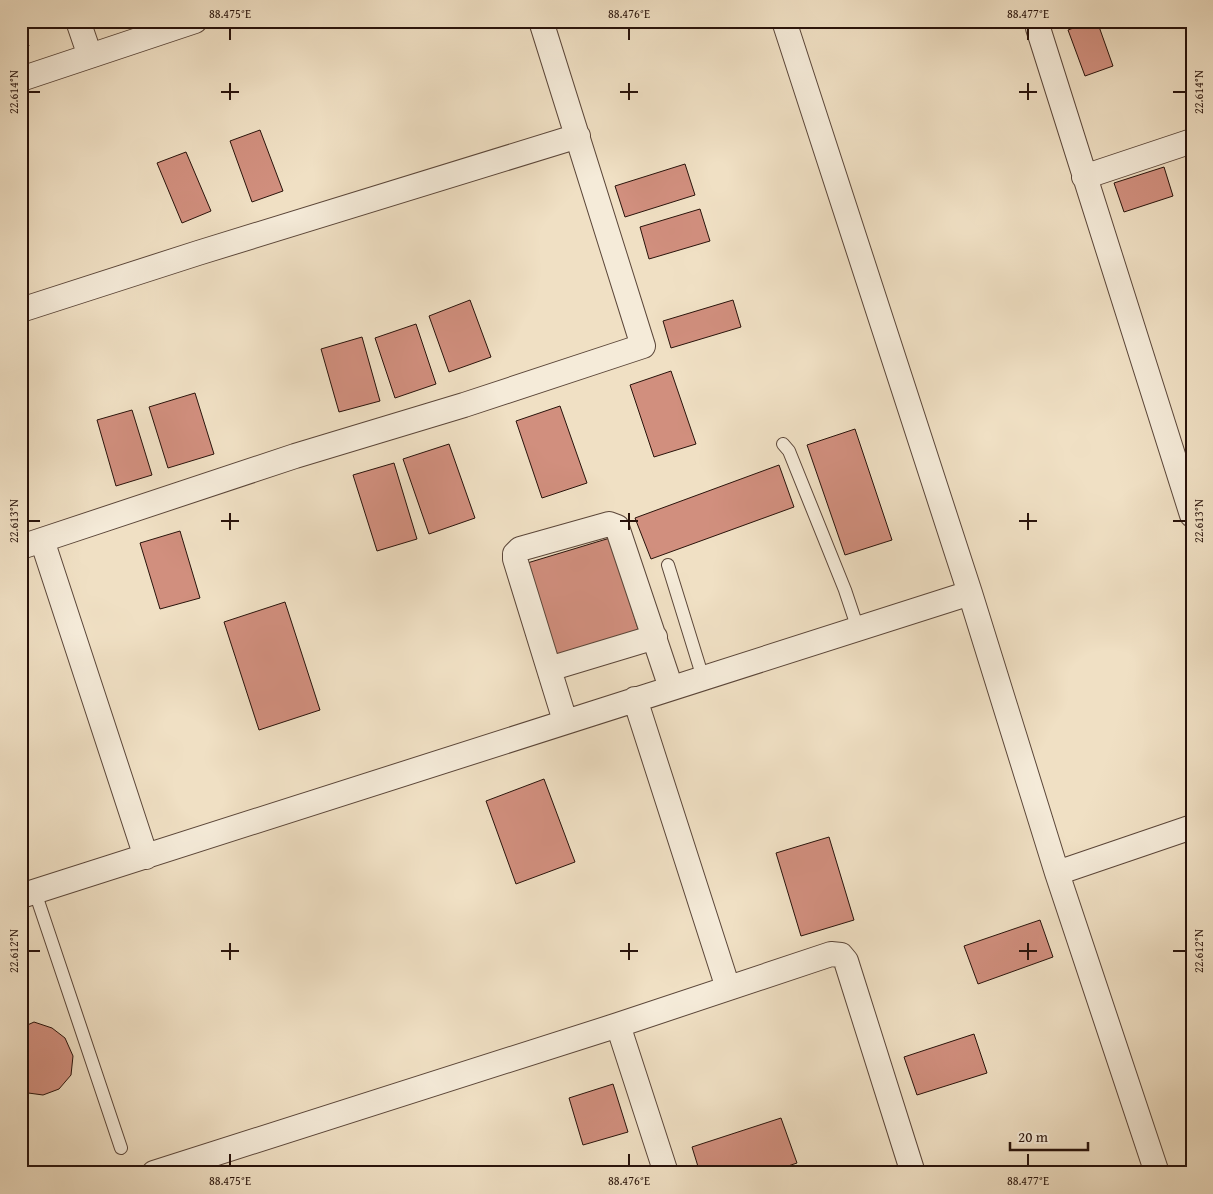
<svg xmlns="http://www.w3.org/2000/svg" width="1213" height="1194" font-family="'Gentium Book Plus',serif">
	<style>
		.building { fill: #d18f7e; stroke: #29130b }
		.lines { fill: none; stroke-linecap: round; stroke-linejoin: round }
		.service-casing { stroke: #5b4639; stroke-width: 14 }
		.minor-casing { stroke: #5b4639; stroke-width: 26 }
		.service { stroke: #f5ebd9; stroke-width: 12 }
		.minor { stroke: #f5ebd9; stroke-width: 24 }
		.ticks { fill: none; stroke: #29130b; stroke-width: 2 }
		.neatline { fill: none; stroke: #29130b; stroke-width: 2 }
		.ticks-label { font-size: 12px; text-anchor: middle; fill: #29130b }
	</style>
	<rect width="100%" height="100%" fill="#f0e0c4"/>
	<filter id="stains"><feTurbulence type="fractalNoise" baseFrequency=".004" numOctaves="4"/><feColorMatrix values="0 0 0 0 .2 0 0 0 0 .09 0 0 0 0 .02 0 0 0 .5 -.17"/></filter>
	<radialGradient id="worn" r=".72"><stop offset=".6" stop-color="#630" stop-opacity="0"/><stop offset="1" stop-color="#630" stop-opacity=".3"/></radialGradient>
	<path class="building" d="M1092,21H1097L1113,66L1085,76L1068,30Z
		M21,25L29,46L21,48Z
		M260,130L283,191L252,202L230,141Z
		M186,152L211,211L182,223L157,163Z
		M685,164L695,195L625,217L615,186Z
		M1164,167L1173,196L1124,212L1114,183Z
		M700,209L710,241L649,259L640,227Z
		M470,300L491,357L449,372L429,316Z
		M733,300L741,327L671,348L663,321Z
		M416,324L436,384L395,398L375,338Z
		M362,337L380,401L339,412L321,349Z
		M671,371L696,444L654,457L630,385Z
		M195,393L214,454L168,468L149,407Z
		M560,406L587,483L542,498L516,421Z
		M132,410L152,475L116,486L97,420Z
		M855,429L892,540L845,555L807,445Z
		M449,444L475,518L429,534L403,459Z
		M394,463L417,539L377,551L353,475Z
		M779,465L794,507L651,559L635,518Z
		M180,531L200,598L160,609L140,543Z
		M610,538L639,632L553,658L524,564Z
		M285,602L320,710L259,730L224,622Z
		M544,779L575,862L516,884L486,801Z
		M829,837L854,920L801,936L776,853Z
		M1040,920L1053,957L978,984L964,946Z
		M34,1022L52,1028L65,1038L73,1056L71,1075L59,1089L43,1095L21,1092V1028Z
		M974,1034L987,1073L917,1095L904,1057Z
		M613,1084L628,1132L583,1145L569,1098Z
		M781,1118L797,1163L767,1173H700L692,1147Z"/>
	<g class="lines">
		<g class="service-casing">
			<path id="service" d="M783,444L789,451L845,590L858,629
				M668,565L703,678
				M35,892L121,1148"/>
		</g>
		<g class="minor-casing">
			<path id="minor" d="M78,21L90,56
				M784,21L970,593L1057,873L1157,1173
				M1039,21L1038,28L1192,515
				M21,79L195,21
				M1084,177L1192,141
				M21,310L198,253L578,136
				M42,540L146,857
				M21,547L295,456L464,405L643,346L541,21
				M549,669L655,637
				M635,699L728,988
				M565,721L515,559V554L520,549L609,524L617,527L671,688
				M1057,873L1192,827
				M21,896L970,593
				M618,1025L666,1173
				M154,1173L618,1025L831,954L841,955L846,961L913,1173"/>
		</g>
		<use href="#service" class="service"/>
		<use href="#minor" class="minor"/>
	</g>
	<path class="ticks" d="M230,28V40M629,28V40M1028,28V40M230,83V100M629,83V100M1028,83V100M28,92H40M221,92H239M620,92H638M1019,92H1037M1173,92H1186M230,513V530M629,513V530M1028,513V530M28,521H40M221,521H239M620,521H638M1019,521H1037M1173,521H1186M230,943V960M629,943V960M1028,943V960M28,951H40M221,951H239M620,951H638M1019,951H1037M1173,951H1186M230,1154V1166M629,1154V1166M1028,1154V1166"/>
	<rect width="1213" height="1194" fill="none" stroke="#f0e0c4" stroke-width="55"/>
	<path d="M1010 1142v8h78v-8" fill="none" stroke="#29130b" stroke-width="2.5"/>
	<text x="1018" y="1142" font-size="15" fill="#29130b" stroke="#f5ebd9" stroke-width="4" paint-order="stroke">20 m</text>
	<rect x="28" y="28" width="1158" height="1138" class="neatline"/>
	<g class="ticks-label">
		<text x="230" y="18">88.475°E</text>
		<text x="629" y="18">88.476°E</text>
		<text x="1028" y="18">88.477°E</text>
		<text transform="translate(14 92) rotate(-90)" y="4">22.614°N</text>
		<text transform="translate(1199 92) rotate(-90)" y="4">22.614°N</text>
		<text transform="translate(14 521) rotate(-90)" y="4">22.613°N</text>
		<text transform="translate(1199 521) rotate(-90)" y="4">22.613°N</text>
		<text transform="translate(14 951) rotate(-90)" y="4">22.612°N</text>
		<text transform="translate(1199 951) rotate(-90)" y="4">22.612°N</text>
		<text x="230" y="1185">88.475°E</text>
		<text x="629" y="1185">88.476°E</text>
		<text x="1028" y="1185">88.477°E</text>
	</g>
	<rect width="100%" height="100%" filter="url(#stains)"/>
	<rect width="100%" height="100%" fill="url(#worn)"/>
</svg>
